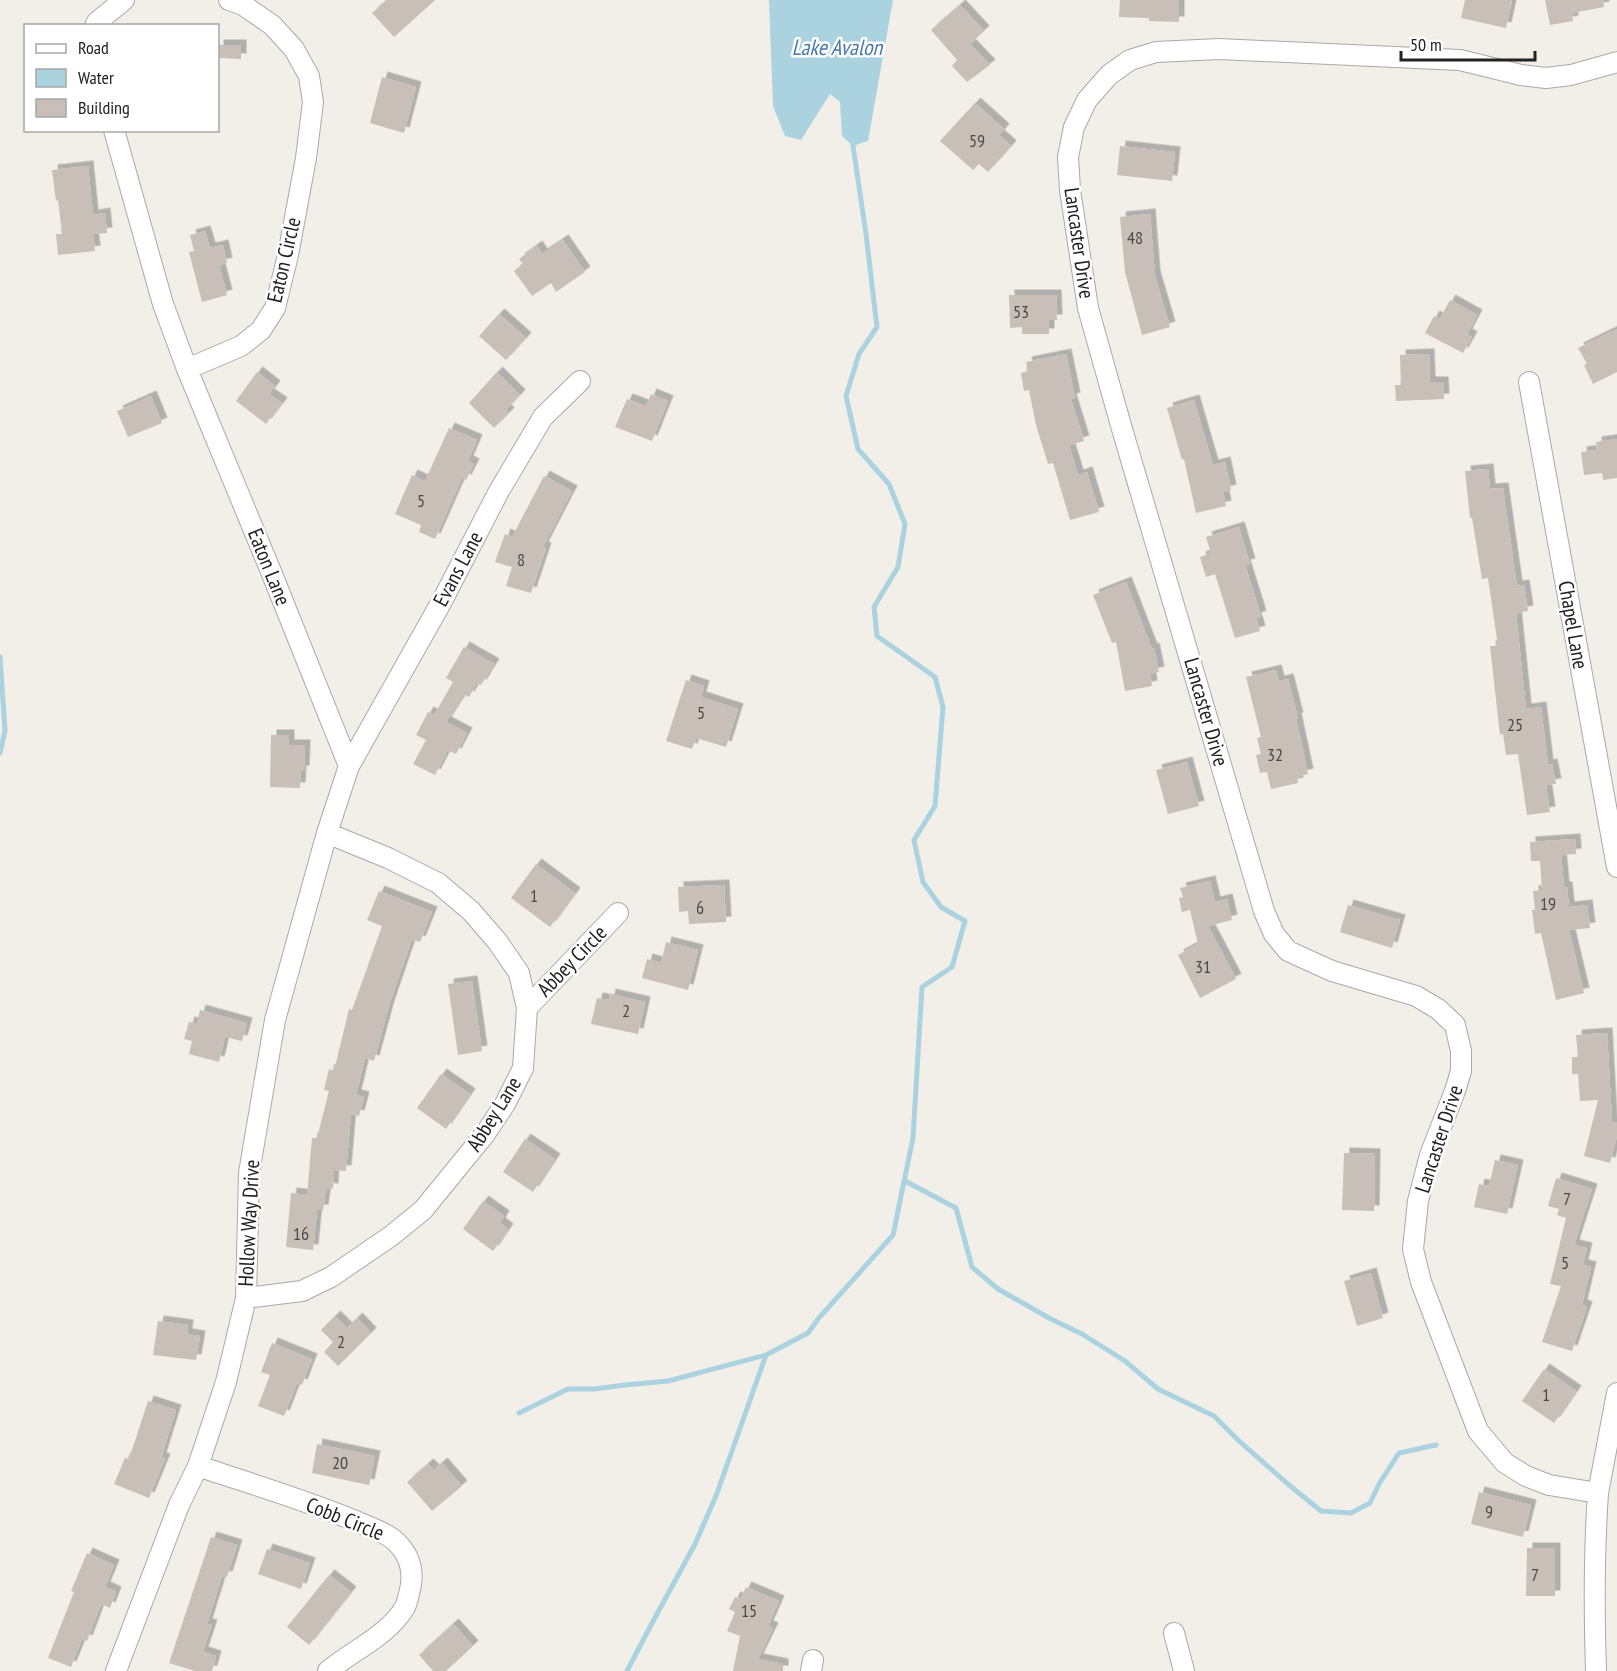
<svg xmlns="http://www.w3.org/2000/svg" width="1617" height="1671" font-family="'PT Sans Narrow',sans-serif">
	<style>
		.water { fill: #aad3df }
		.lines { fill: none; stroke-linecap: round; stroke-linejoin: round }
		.stream { stroke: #aad3df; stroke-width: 5 }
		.building { fill: #c7bfb8; filter: url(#shadow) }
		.minor-casing { stroke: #a9a9a9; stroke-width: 22 }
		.minor { stroke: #fff; stroke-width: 20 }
		.labels { text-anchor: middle; stroke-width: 5; stroke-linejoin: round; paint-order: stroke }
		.number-label { font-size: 18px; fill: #4b4948 }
		.street-label { font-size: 21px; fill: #222; stroke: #fff }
		.water-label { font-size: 22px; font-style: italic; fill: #4a7aab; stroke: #fff }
	</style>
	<defs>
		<filter id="shadow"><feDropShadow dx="5.5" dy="-5.5" stdDeviation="0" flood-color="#0004"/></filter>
	</defs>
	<rect width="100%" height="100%" fill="#f2efe9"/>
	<path class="water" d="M769,0H893L868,141L853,146L842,136L840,102L830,94L801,140L785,136L773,106Z"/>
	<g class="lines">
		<path class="stream" d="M0,657L5,731L0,753
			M905,1181L956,1208L972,1267L998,1289L1049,1318L1082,1334L1125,1361L1158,1389L1214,1416L1238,1440L1289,1485L1321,1511L1351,1513L1370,1503L1379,1484L1399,1453L1436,1445
			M519,1413L568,1389H594L625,1385L668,1381L766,1355
			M627,1671L651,1625L695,1544L716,1496L766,1355L808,1333L818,1319L893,1235L913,1138L922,987L952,967L965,921L941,907L923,882L914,840L935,806L943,707L935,677L877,636L874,607L898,567L905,524L889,484L858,449L846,396L859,354L877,327L866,234L852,139"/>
	</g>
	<path class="building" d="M387,0H435L394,37L372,13Z
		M1120,0H1179V22L1149,21V18L1119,17Z
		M1465,0H1512L1506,28L1461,18Z
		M1545,0H1603L1604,7L1572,13L1573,21L1550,25Z
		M960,5L984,31L970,44L990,65L967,82L952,66L957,60L931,30Z
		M218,45H241V59L218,58Z
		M382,77L416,87L404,133L370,123Z
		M975,103L1004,129L999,135L1011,146L988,172L979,164L973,170L940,141Z
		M1120,146L1175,152L1172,181L1117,175Z
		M88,166L93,215L105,213L107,233L93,234L95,251L58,255L56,234H62L58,200L56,201L52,170Z
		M1150,214L1155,276L1170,327L1142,335L1125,272L1120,217Z
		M205,231L210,248L223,245L227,263L219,265L227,295L202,302L189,252L194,251L190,235Z
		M563,240L585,272L556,292L551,283L532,296L514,271L523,264L519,259L537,246L542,254Z
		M1009,295H1056L1057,320H1049V334H1022V327L1010,328Z
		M1450,300L1477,315L1467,334L1472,337L1463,353L1425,333L1434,316L1440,319Z
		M499,314L526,338L506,360L479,336Z
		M1617,329V372L1593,384L1584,365L1587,364L1578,348Z
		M1066,354L1075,398L1071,399L1084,441L1069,445L1078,475L1087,472L1099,512L1070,520L1053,463L1048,464L1036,425L1029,390L1024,391L1021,373L1028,371L1026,362Z
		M1429,354L1430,382H1443L1444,399L1396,401L1395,385H1401L1400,355Z
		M257,372L275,386L269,394L282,403L266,424L236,401Z
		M497,372L520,395L506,410L509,413L494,428L469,403Z
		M651,394L668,401L652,441L615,427L627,399L646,406Z
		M151,396L162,423L128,437L117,411Z
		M1194,400L1213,465L1225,462L1231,490L1223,492L1226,506L1196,513L1184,459L1182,460L1167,408Z
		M449,428L477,440L468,461L474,464L466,480L462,478L435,539L419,532L421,525L395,514L412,475L425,481Z
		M1617,439V478L1603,480L1602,473L1584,475L1581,452L1597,450L1596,442Z
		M1488,469L1490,489L1503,488L1517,586L1524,585L1528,611L1516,613L1526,709L1541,707L1548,765L1552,764L1556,784L1546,785L1550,812L1527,815L1518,754L1506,755L1503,734L1500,735L1490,646H1498L1488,578L1482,579L1472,518H1470L1465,471Z
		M544,476L572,491L543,547L546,548L531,593L506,586L512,567L495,562L505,534L512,537Z
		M1239,527L1250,564L1245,565L1261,616L1256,618L1260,631L1235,638L1215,574L1206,577L1200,557L1211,553L1206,537Z
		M1126,582L1152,649L1154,648L1159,672L1150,674L1152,686L1125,691L1116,642L1112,643L1093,595Z
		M464,647L494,664L481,685L477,683L469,697L464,694L446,722L467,733L456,754L448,750L435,775L413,764L426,740L416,735L428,712L434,715L453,682L446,678Z
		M1276,670L1279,681L1288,679L1298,718H1296L1308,774L1297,777L1298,783L1271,789L1267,772L1260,773L1256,755L1261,754L1257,738L1261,737L1246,677Z
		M686,680L704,686L701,697L738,709L726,747L696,738L692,749L666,741Z
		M271,735H289V745H305L304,771H301L300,788L270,787Z
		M1187,762L1199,806L1168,814L1156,770Z
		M1575,839L1576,854L1561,855L1564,887H1567L1569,907L1587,905L1590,928L1569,930L1584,993L1556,1000L1541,933L1535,934L1532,910H1535L1533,891L1542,890L1540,861H1531L1530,842Z
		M536,864L575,893L550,927L511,898Z
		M1210,881L1215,902L1227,899L1232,920L1208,926L1236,979L1200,998L1178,955L1198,944L1190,910L1182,912L1179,898L1183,897L1180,888Z
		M724,885L726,922L689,924L688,911L679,912L678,887Z
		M379,891L432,912L420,942L412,939L389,1006L374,1061L365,1058L356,1095L364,1097L359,1116L351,1114L346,1171L334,1170L333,1189L326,1188L323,1210H317L313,1250L286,1247L291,1193L307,1195L312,1138H317L329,1091L324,1090L329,1069L334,1071L349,1009L352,1010L382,926L367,920Z
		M1348,905L1400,920L1392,948L1340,932Z
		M666,942L698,950L688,990L642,978L647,959L661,963Z
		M472,981L482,1051L458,1055L448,984Z
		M610,994L645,1002L638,1034L591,1024L597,998L609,1000Z
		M200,1010L247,1023L242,1041L225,1037L219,1062L189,1054L192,1041L184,1039L189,1022L197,1024Z
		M1607,1033L1612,1122L1617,1123V1136L1610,1163L1584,1156L1598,1100L1580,1101L1578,1074H1572V1057H1578L1576,1035Z
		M441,1074L470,1094L446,1129L417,1108Z
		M525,1139L555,1159L533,1192L503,1172Z
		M1344,1153L1375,1154L1374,1211L1342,1210Z
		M1495,1160L1518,1165L1507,1214L1474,1207L1479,1184L1489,1186Z
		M1556,1178L1592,1189L1574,1245L1587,1248L1583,1265L1591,1267L1582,1305L1587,1307L1572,1351L1542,1342L1561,1286L1550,1284L1566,1218L1557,1215L1559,1209L1548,1206Z
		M483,1201L504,1216L500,1223L508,1229L493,1251L463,1229Z
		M1371,1273L1383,1318L1357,1326L1344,1281Z
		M335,1316L347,1328L357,1318L371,1333L338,1366L324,1352L333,1342L321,1330Z
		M158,1321L188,1325L187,1334L200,1336L196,1360L153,1355Z
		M272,1343L312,1359L302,1385L297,1383L284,1416L258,1406L270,1375L261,1372Z
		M1544,1369L1576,1391L1554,1423L1522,1401Z
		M148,1401L176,1410L161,1458L165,1459L149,1498L114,1484L125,1458L129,1459Z
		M317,1444L375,1456L369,1485L312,1473Z
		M442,1463L462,1486L432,1511L407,1482L428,1464L434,1470Z
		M1479,1492L1531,1505L1523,1537L1471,1524Z
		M211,1537L237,1545L227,1577L222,1576L207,1624L212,1625L203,1652L216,1656L212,1671H195L169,1663Z
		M1527,1548H1555V1596H1526Z
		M267,1549L310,1563L301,1589L258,1574Z
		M87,1553L114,1565L105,1587L116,1592L110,1608L101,1604L87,1641L82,1639L71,1667L48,1658L74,1592L71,1591Z
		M329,1575L351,1592L309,1645L287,1627Z
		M746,1587L779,1601L768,1626L773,1628L758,1659L783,1664V1671H733L740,1636L727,1631L735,1612L729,1609L735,1597L740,1599Z
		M453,1624L473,1646L446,1671H433L419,1655Z"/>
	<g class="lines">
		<g class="minor-casing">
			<path id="minor" d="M95,26L97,22L124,0
				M114,130L163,304L187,369L241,346L261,330L275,308L288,255L306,158L313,102L309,76L294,49L272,25L243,5L229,0
				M187,369L272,574L349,766
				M1529,382L1617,867
				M527,1008L618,913
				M246,1298L302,1291L331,1277L391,1236L423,1210L485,1134L505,1104L523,1068L527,1008L519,973L497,941L471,911L438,883L388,858L327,833
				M198,1466C251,1484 306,1500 358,1522C369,1527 385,1532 394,1540C411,1555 415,1573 409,1594C408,1598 407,1603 405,1607C388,1636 353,1650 328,1671
				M1598,1493L1617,1393
				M1174,1633L1184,1671
				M116,1671L179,1505L198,1466L226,1382L246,1298L249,1173L275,1020L327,833L349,766L442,601L499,491L543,417L580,381
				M811,1671L813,1660
				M1596,1671C1594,1611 1594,1552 1598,1493L1549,1485L1526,1476L1505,1463L1478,1431L1421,1282L1413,1249L1418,1201L1430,1155L1455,1091L1461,1071V1051L1455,1025L1438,1009L1416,996L1332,971L1288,951L1274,934L1264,911L1122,429L1088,308L1070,190L1068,157L1074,127L1087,100L1109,75L1130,60L1156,52L1219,49L1460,60L1521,75L1546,78L1571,75L1617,62"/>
		</g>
		<use href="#minor" class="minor"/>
	</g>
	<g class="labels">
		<g class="number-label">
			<text x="977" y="147">59</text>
			<text x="1135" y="244">48</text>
			<text x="1021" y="318">53</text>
			<text x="421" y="507">5</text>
			<text x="521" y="566">8</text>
			<text x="701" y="719">5</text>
			<text x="1515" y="731">25</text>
			<text x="1275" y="761">32</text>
			<text x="534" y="902">1</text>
			<text x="1548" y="910">19</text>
			<text x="700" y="914">6</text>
			<text x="1203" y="973">31</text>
			<text x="626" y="1017">2</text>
			<text x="1567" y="1205">7</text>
			<text x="301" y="1240">16</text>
			<text x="1565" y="1269">5</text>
			<text x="341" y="1348">2</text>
			<text x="1546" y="1401">1</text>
			<text x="340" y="1469">20</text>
			<text x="1489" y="1518">9</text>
			<text x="1535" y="1581">7</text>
			<text x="749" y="1617">15</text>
		</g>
		<g class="street-label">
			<text transform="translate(1079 243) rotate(82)" y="7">Lancaster Drive</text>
			<text transform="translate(284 260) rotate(-77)" y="7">Eaton Circle</text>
			<text transform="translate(269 567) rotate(68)" y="7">Eaton Lane</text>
			<text transform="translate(458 569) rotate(-62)" y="7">Evans Lane</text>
			<text transform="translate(1573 625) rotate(80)" y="7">Chapel Lane</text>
			<text transform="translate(1206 712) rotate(74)" y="7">Lancaster Drive</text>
			<text transform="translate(572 961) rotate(-46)" y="7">Abbey Circle</text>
			<text transform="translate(494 1114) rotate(-58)" y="7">Abbey Lane</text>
			<text transform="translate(1439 1139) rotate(-72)" y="7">Lancaster Drive</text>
			<text transform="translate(249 1223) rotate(-87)" y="7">Hollow Way Drive</text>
			<text transform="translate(345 1519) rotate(22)" y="7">Cobb Circle</text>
		</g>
		<g class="water-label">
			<text x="837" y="55">Lake Avalon</text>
		</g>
	</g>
	<rect x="24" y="24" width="195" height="108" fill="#ffffff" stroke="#a7a7a7" stroke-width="1.5"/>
	<rect x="36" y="44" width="30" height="9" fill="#ffffff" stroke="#a7a7a7" stroke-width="1.5"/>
	<text x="78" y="54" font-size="18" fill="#222222">Road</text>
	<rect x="36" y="69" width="30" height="18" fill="#aad3df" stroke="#a7a7a7" stroke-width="1.5"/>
	<text x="78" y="84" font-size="18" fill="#222222">Water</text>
	<rect x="36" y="99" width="30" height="18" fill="#c7bfb8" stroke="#a7a7a7" stroke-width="1.5"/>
	<text x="78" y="114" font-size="18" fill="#222222">Building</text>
	<path d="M1401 51v9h134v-9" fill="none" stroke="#222222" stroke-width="3"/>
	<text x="1410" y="51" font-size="18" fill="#222222" stroke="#ffffff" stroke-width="4.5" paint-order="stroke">50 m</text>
</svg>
